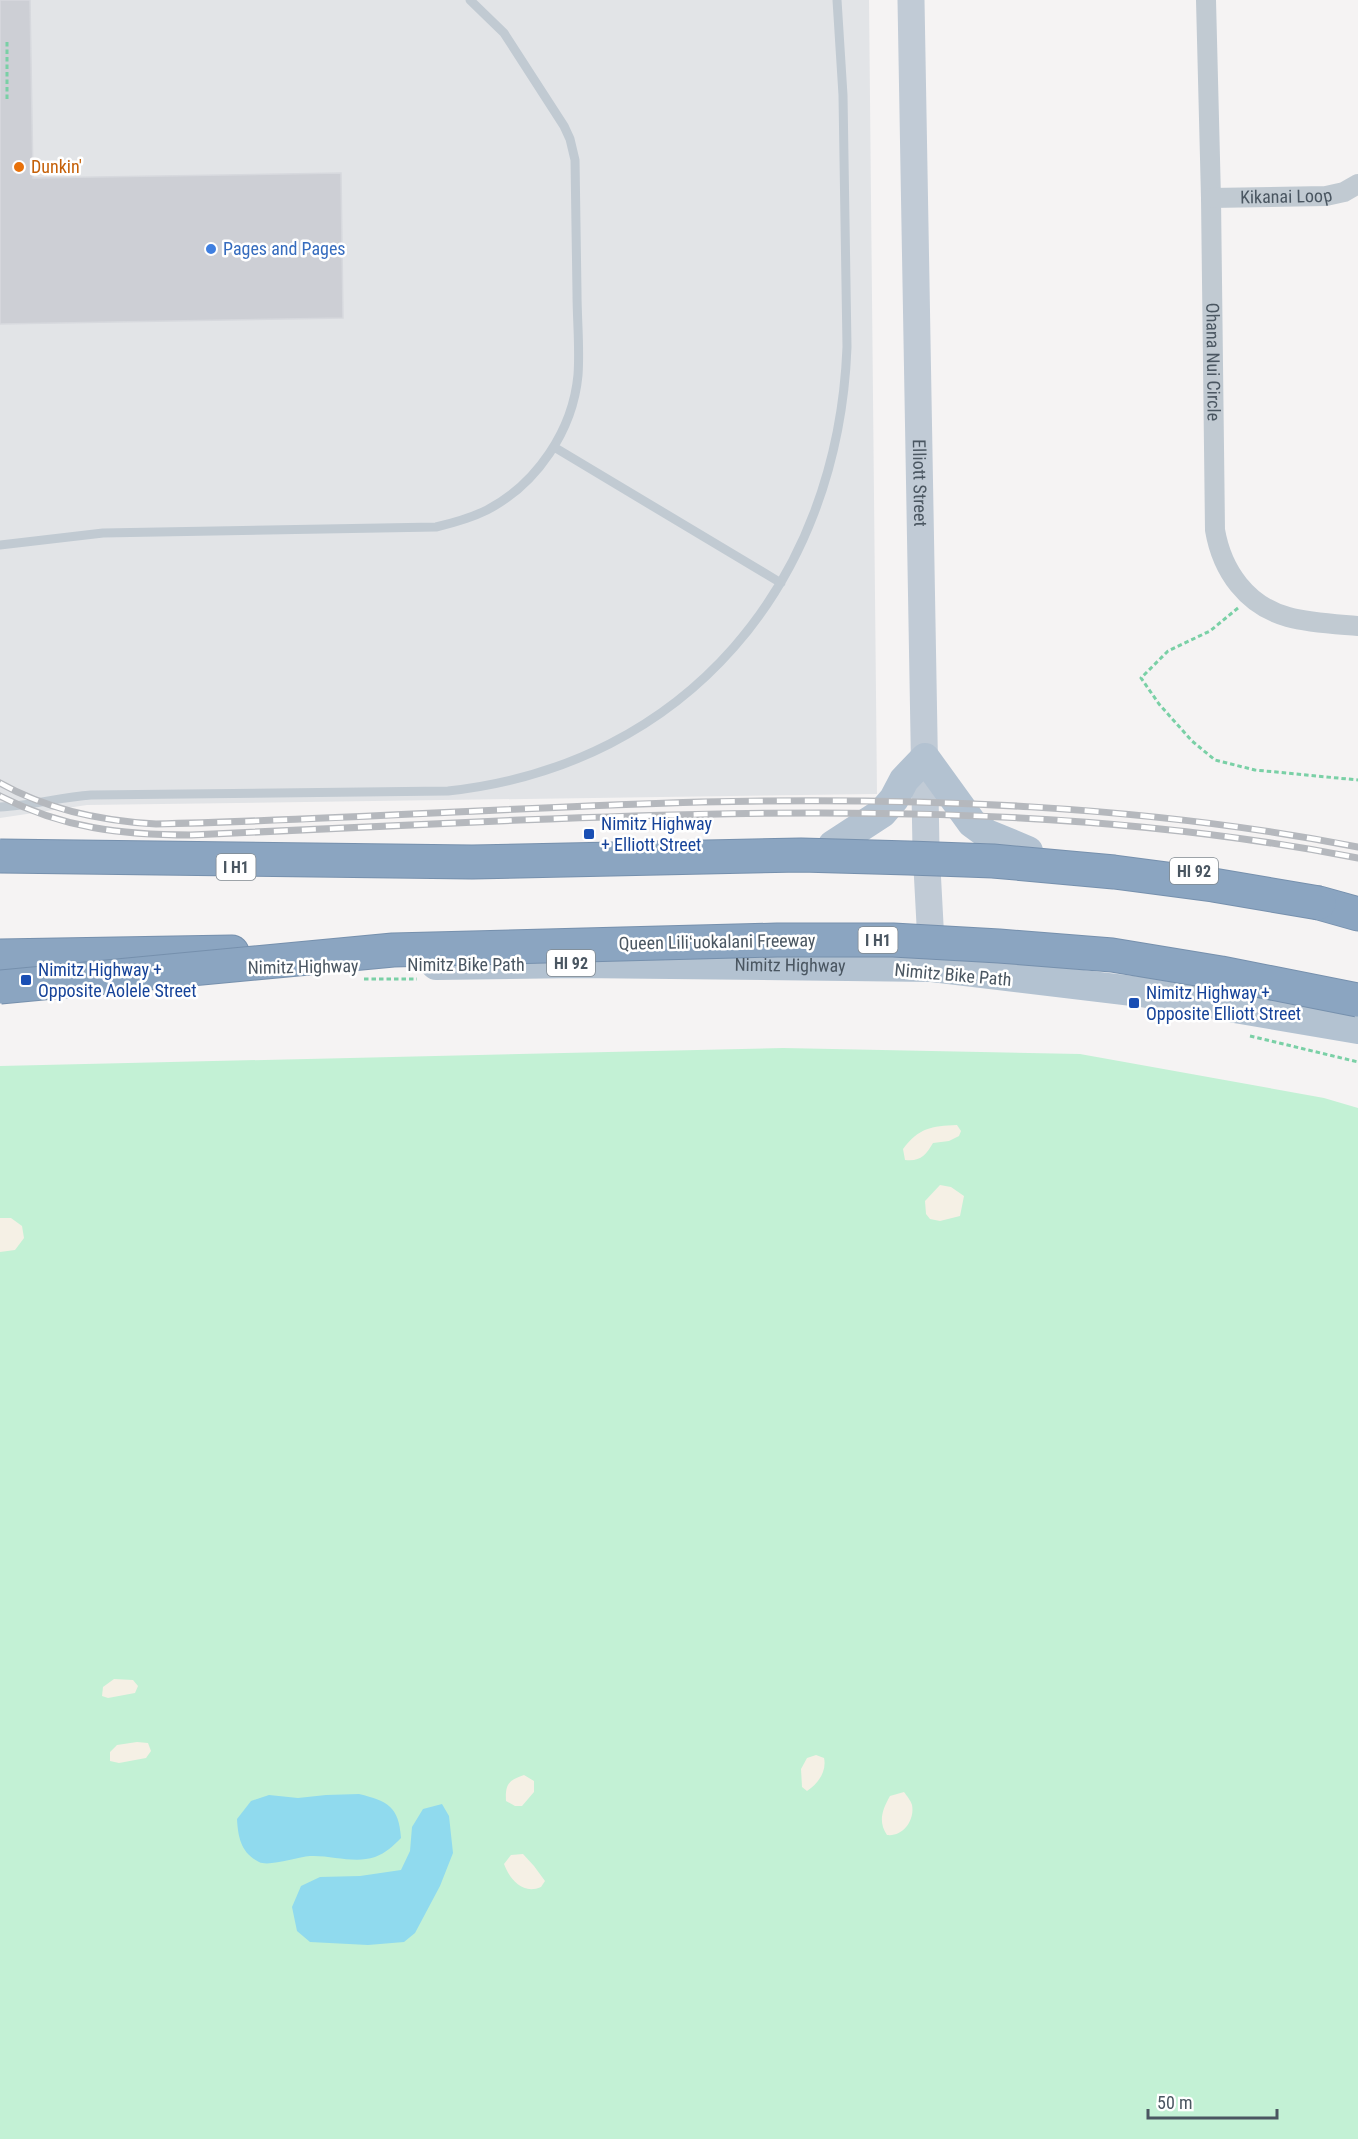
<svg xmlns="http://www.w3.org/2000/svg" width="1358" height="2139" font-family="'Roboto Condensed',sans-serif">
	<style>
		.airport { fill: #e2e4e7 }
		.green { fill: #c3f1d5 }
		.sand { fill: #f5f0e5 }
		.water { fill: #90daee }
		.building { fill: #cdcfd5; stroke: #d7d9de; stroke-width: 1.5 }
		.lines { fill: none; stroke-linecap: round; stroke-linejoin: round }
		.highway-casing { stroke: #7690ad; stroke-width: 35 }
		.path { stroke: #7ad0a6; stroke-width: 3; stroke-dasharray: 4.5 3; stroke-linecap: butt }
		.lane { stroke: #c1cad2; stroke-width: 9 }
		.street { stroke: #c1cad2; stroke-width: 20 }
		.secondary { stroke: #c1cbd6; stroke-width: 27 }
		.primary { stroke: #b3c2d1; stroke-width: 30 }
		.highway { stroke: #8ba5c1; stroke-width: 33 }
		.rail-casing { stroke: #b5b8bd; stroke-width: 7 }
		.rail { stroke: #fff; stroke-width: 4.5; stroke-dasharray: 14; stroke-linecap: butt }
		.highway-bridge-casing { stroke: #7690ad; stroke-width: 35; stroke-linecap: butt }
		.highway-bridge { stroke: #8ba5c1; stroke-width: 33 }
		.food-dot { fill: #e8710a; stroke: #fff; stroke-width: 2 }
		.shop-dot { fill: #3f7fe0; stroke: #fff; stroke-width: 2 }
		.transit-dot { fill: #1a4fb4; stroke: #fff; stroke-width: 2 }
		.labels { text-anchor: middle; stroke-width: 5; stroke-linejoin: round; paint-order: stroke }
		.shield { fill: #fff; stroke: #808990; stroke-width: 1.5 }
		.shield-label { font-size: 16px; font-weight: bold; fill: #4a5661 }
		.food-label { font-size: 18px; fill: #c56008; stroke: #fff; text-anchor: start }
		.street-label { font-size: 18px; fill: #4a5661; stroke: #fff }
		.shop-label { font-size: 18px; fill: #366cbe; stroke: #fff; text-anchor: start }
		.transit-label { font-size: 18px; fill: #164399; stroke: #fff; text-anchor: start }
	</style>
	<rect width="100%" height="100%" fill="#f5f3f3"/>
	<path class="airport" d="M0,0H869L877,794L87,805L0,818Z"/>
	<path class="green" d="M783,1048L1080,1054L1324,1098L1358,1108V2139H0V1066Z"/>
	<path class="sand" d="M957,1125L961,1131L959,1136L949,1141L933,1143C926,1155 920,1162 905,1160L903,1149C919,1128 931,1126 957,1125Z
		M940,1185L951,1187L964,1196L960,1216L940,1221L930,1219L926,1214L925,1201Z
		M0,1218H11L22,1226L24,1238L15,1250L0,1252Z
		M114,1679L133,1680L138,1686L135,1693L108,1698L102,1696L103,1687Z
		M137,1742L148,1743L151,1751L146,1758L119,1763L110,1761V1752L117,1745Z
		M816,1755L824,1758C827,1771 818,1784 807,1791L802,1787L801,1769L807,1758Z
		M524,1775L534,1781V1792L522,1806H515L506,1801C505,1784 509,1780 524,1775Z
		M904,1792C907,1796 911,1801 912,1805C915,1820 903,1837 887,1835C878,1822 882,1810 890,1796Z
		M523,1854L534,1866L545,1881L541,1887C523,1895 510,1880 504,1864L511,1855Z"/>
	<path class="water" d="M359,1794C388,1801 399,1807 401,1838C393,1846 386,1853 375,1857C354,1864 332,1855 310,1856C297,1857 269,1867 259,1862C241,1853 238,1837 237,1819L251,1801L269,1795L298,1798L326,1795Z
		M442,1804L449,1816L453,1853L440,1886L415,1933L404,1942L368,1945L310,1942L297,1931L292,1907L301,1886L320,1877L360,1876L401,1870L410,1851L412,1827L423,1809Z"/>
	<path class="building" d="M0,0H30L33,178L341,173L343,318L0,324Z"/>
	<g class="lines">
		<g class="highway-casing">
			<path id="highway" d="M1319,903L1358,914
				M0,956L232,952"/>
		</g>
		<path class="path" d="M7,42V102
			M1238,608L1210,631L1168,651L1141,678L1159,704L1192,741L1215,760L1255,770L1358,780
			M364,979H417
			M1250,1036L1358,1062"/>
		<path class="lane" d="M554,447L781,583
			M0,545L103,533L436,527C453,523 471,518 487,510C537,484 573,430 578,375C580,348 577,320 577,293C576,248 576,204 575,160L570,139L564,126L504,33L470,0
			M0,807C31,806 60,797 91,795L448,791C687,765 838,582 847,347L843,95L837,0"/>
		<g class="street">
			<path id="s1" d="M1206,0L1211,198L1215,530C1222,571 1247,606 1288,617C1310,623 1335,624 1358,626"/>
			<path id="s2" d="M1211,198L1326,196L1344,192L1358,184"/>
		</g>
		<path class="secondary" id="s3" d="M911,0L926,849L932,962"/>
		<g class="primary">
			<path d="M833,845L882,813L894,799L904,780L925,758L972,823L987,834L1028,851"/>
			<path id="s4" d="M436,965L578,963L932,967L1141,992L1358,1029"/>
		</g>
		<use href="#highway" class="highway"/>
		<g class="rail-casing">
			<path id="rail" d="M0,783C48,810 102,821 156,824C338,820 519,807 701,802C920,797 1143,805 1358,847
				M0,796C63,828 121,835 191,835C300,830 410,825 520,820C800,809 1082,804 1358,858"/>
		</g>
		<use href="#rail" class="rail"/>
		<g class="highway-bridge-casing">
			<path id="highway-bridge" d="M0,856L472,862L801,855L909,858L993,861L1114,872L1213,885L1319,903
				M0,987L393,950L777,940H893L999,946L1112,955L1221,973L1358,1000"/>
		</g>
		<use href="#highway-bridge" class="highway-bridge"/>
	</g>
	<circle class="food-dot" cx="19" cy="167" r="6"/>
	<circle class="shop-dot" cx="211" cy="249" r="6"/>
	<g class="transit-dot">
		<rect x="583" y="828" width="12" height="12" rx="3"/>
		<rect x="20" y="974" width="12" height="12" rx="3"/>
		<rect x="1128" y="997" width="12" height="12" rx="3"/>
	</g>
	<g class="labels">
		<g class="shield">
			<rect x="216.5" y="854" width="39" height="26" rx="4.5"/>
			<rect x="1170" y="858" width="48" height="26" rx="4.5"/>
			<rect x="858.5" y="927" width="39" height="26" rx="4.5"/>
			<rect x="547" y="950" width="48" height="26" rx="4.5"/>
		</g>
		<g class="shield-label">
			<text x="236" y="873">I H1</text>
			<text x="1194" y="877">HI 92</text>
			<text x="878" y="946">I H1</text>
			<text x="571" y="969">HI 92</text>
		</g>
		<g class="food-label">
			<text x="31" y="173">Dunkin'</text>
		</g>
		<g class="street-label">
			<text dy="6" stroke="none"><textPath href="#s2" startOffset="75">Kikanai Loop</textPath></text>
			<text dy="6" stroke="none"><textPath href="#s1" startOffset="362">Ohana Nui Circle</textPath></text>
			<text dy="6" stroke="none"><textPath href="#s3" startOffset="483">Elliott Street</textPath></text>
			<text transform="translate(717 942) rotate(-1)" y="6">Queen Liliʻuokalani Freeway</text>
			<text x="466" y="971">Nimitz Bike Path</text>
			<text dy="6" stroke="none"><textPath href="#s4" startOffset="354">Nimitz Highway</textPath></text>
			<text transform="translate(303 967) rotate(-1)" y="6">Nimitz Highway</text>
			<text transform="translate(953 975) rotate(5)" y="6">Nimitz Bike Path</text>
		</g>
		<g class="shop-label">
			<text x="223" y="255">Pages and Pages</text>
		</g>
		<g class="transit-label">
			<text x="601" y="830">Nimitz Highway<tspan x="601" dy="21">+ Elliott Street</tspan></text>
			<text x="38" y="976">Nimitz Highway +<tspan x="38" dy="21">Opposite Aolele Street</tspan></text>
			<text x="1146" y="999">Nimitz Highway +<tspan x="1146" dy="21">Opposite Elliott Street</tspan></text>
		</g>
	</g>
	<path d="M1148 2109v9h129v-9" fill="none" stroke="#4a5661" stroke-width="3"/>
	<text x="1157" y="2109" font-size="18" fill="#4a5661" stroke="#ffffff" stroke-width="4.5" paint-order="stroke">50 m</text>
</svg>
